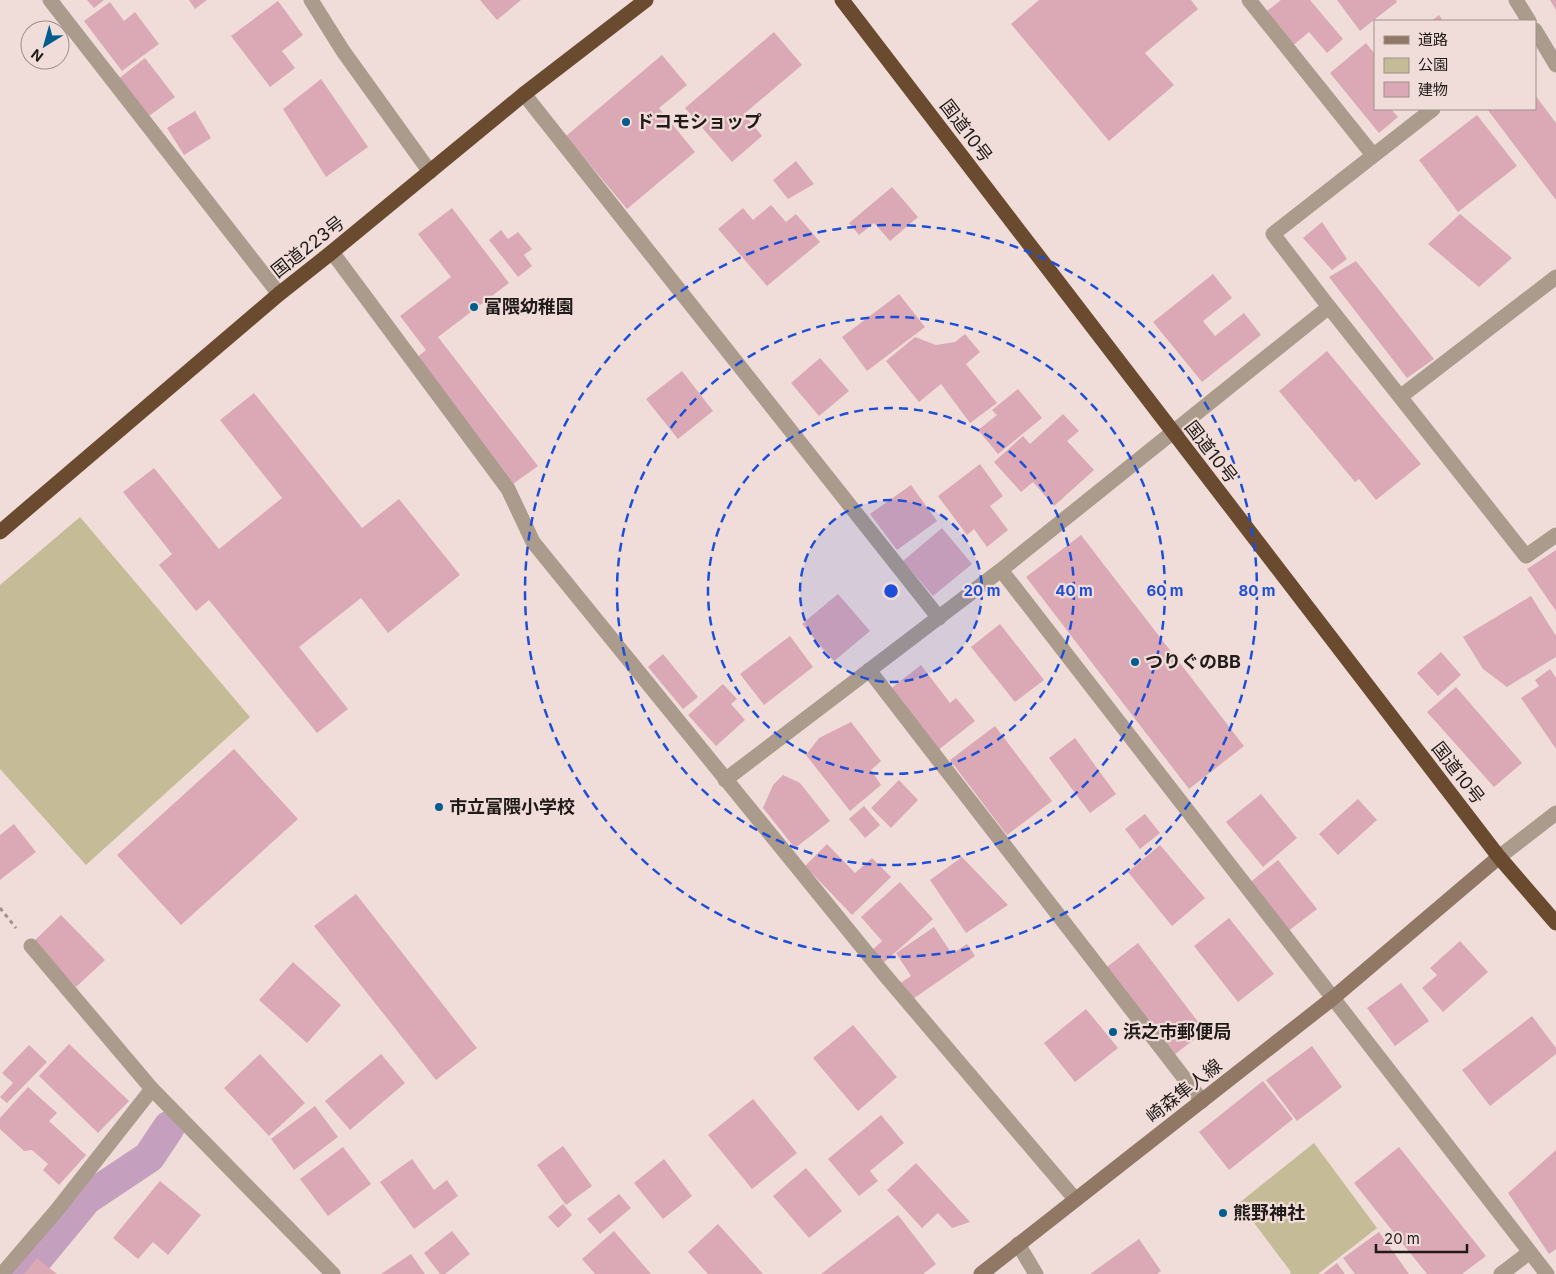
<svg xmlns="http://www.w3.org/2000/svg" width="1556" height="1274" font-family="Inter,'Noto Sans JP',sans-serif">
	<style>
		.green { fill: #c6bb97 }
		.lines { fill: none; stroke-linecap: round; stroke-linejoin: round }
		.canal { stroke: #c49fbe; stroke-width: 32 }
		.building { fill: #daa9b5 }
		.path { stroke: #a0928f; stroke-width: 3; stroke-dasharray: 4 4; stroke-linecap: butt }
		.street { stroke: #ab9b8d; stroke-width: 15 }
		.secondary { stroke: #907865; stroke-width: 15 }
		.highway { stroke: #6a4b2f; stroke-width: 15 }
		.ring { fill: none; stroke: #1d4ed8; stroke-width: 2.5; stroke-dasharray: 9 6 }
		.poi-dot { fill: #005d8e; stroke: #f0ddd9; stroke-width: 2 }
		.labels { text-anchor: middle; stroke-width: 4.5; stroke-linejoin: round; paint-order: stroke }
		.poi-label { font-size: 18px; font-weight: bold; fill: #201a18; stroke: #f0ddd9; text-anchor: start }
		.street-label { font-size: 18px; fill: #201a18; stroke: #f0ddd9 }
		.centre { fill: #1d4ed8; stroke: #f0ddd9; stroke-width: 2.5 }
		.ring-label { font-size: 15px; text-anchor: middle; font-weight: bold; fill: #1d4ed8; stroke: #f0ddd9; stroke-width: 4.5; stroke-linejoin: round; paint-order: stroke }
	</style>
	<rect width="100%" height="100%" fill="#f0ddd9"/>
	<path class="green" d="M80,517L250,717L86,865L0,769V585Z
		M1314,1143L1377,1228L1318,1274H1290L1291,1272L1239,1203Z"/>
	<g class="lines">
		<path class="canal" d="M24,1274L86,1199L149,1157L169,1127"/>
	</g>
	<path class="building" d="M87,0H104L94,8Z
		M189,0H207L195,9Z
		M480,0H521L497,20Z
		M1039,0H1191L1198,9L1145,53L1174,85L1109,141L1011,24Z
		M1281,0H1310L1343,39L1327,53L1309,32L1290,48L1262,15Z
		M1337,0H1396L1397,2L1360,31Z
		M1550,0H1556V10Z
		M278,1L303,35L282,51L295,68L270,87L231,36Z
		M110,2L124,21L135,12L159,44L122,71L84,21Z
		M1439,15L1443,21H1431Z
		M774,32L802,65L744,114L762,136L732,162L685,108Z
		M1366,43L1375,54V109H1391L1398,117L1379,133L1330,73Z
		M662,55L687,85L659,108L695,152L627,209L566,136Z
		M145,58L175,97L142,121L113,83Z
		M321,79L368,147L326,177L283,109Z
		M1535,95L1556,123V200L1487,109H1535Z
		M195,111L211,138L184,155L167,128Z
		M1477,115L1517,166L1458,212L1419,160Z
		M796,161L814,184L788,199L773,180Z
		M892,187L918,217L890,241L874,223L859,235L849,223Z
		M771,205L786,222L796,214L820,242L767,286L718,229L743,208L753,220Z
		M452,208L509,283L438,337L538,466L513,484L416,358L426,350L400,316L451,277L418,234Z
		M1460,214L1512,258L1479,287L1428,244Z
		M1322,222L1347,259L1332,270L1303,238Z
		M501,230L508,239L518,232L532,249L524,255L532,266L518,277L489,240Z
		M1356,261L1434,359L1407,378L1329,277Z
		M1213,274L1232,298L1203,321L1215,336L1244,313L1261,335L1202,382L1153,322Z
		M899,294L925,327L867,371L842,337Z
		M965,334L980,352L966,364L997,403L970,423L941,384L919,402L886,361L915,337L936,345L955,342Z
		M1327,351L1421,464L1376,500L1359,479L1355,482L1279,391Z
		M820,358L849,391L819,416L791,383Z
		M682,371L713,411L678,439L646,399Z
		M1018,389L1042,418L998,454L978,430L997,415L992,410Z
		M254,393L362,528L399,499L460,575L388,633L361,598L299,647L348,709L317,733L209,600L196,611L159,565L172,554L123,492L154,468L219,549L282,498L220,420Z
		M1063,414L1079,431L1067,441L1094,470L1054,506L1033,482L1021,492L994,462L1023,436L1030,444Z
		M980,464L1003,496L990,506L1008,530L987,547L974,529L967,535L938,496Z
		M911,485L937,521L897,550L870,514Z
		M942,528L972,564L933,596L903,561Z
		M1081,535L1244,746L1189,789L1026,577Z
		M1556,550V611L1527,569Z
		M838,594L870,631L834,661L802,624Z
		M1531,596L1556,636V657L1507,687L1483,669L1463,637Z
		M1000,624L1044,680L1015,702L971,647Z
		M790,636L813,667L764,705L740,674Z
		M1441,652L1461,675L1438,696L1417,673Z
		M663,654L698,697L683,709L648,667Z
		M921,665L950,703L956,698L975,721L937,751L889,690Z
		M1550,669L1556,678V749L1521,698L1539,686L1535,680Z
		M723,684L737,699L731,704L745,720L716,746L688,715Z
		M1456,687L1522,763L1494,787L1427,712Z
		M851,722L881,761L871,770L881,785L850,811L806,755L819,738Z
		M995,726L1052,801L1007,835L950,760Z
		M1075,738L1116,794L1090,813L1049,758Z
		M234,749L298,819L181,925L117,855Z
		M783,775L800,783L830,821L795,848L763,808L773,785Z
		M899,780L918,800L891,828L871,808Z
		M1261,794L1297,838L1263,867L1226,822Z
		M1358,799L1377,820L1338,855L1319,834Z
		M864,806L880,825L865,838L849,819Z
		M1145,814L1160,833L1140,849L1125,829Z
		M14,824L36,852L0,880V835Z
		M827,844L855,873L872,858L891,877L852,915L805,866Z
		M1160,845L1205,898L1172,926L1128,872Z
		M962,857L1008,905L966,933L930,880Z
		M1278,860L1317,909L1287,932L1248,884Z
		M900,882L933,919L881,965L870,952L882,941L861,917Z
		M356,894L477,1048L436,1080L314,926Z
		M61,915L105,960L76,987L33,942Z
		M1229,918L1274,974L1238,1002L1194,946Z
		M934,927L952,954L967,944L975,956L910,1001L899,984L911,976L896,953Z
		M1460,941L1488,972L1443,1012L1422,988L1437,975L1430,968Z
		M1138,943L1205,1031L1174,1055L1107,967Z
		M293,962L341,1005L307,1043L259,1000Z
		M1401,983L1429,1021L1395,1046L1367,1008Z
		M1086,1009L1118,1048L1075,1082L1044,1043Z
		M1532,1016L1556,1048V1054L1490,1106L1462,1070Z
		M853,1025L897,1077L858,1111L813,1058Z
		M69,1044L129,1101L98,1133L39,1076Z
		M29,1045L47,1062L7,1103L0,1097L13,1083L2,1073Z
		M1312,1046L1342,1087L1297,1121L1266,1080Z
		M260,1054L305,1103L269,1136L224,1088Z
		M381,1054L405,1083L350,1130L325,1101Z
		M1263,1081L1293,1119L1229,1170L1199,1132Z
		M28,1087L57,1113L49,1121L86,1155L59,1185L43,1170L48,1164L32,1150L24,1151L0,1129V1118Z
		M753,1099L797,1153L752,1189L708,1135Z
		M315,1106L338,1137L294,1170L271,1139Z
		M881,1115L904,1143L870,1171L878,1181L859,1196L828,1159Z
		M563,1146L592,1186L566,1205L537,1165Z
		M343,1147L371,1184L328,1216L300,1179Z
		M1399,1147L1486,1256L1462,1274H1427L1354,1183Z
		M1556,1150V1249L1549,1254L1508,1193Z
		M412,1159L434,1190L447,1180L458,1196L414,1229L380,1182Z
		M664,1159L692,1196L663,1219L634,1183Z
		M916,1163L970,1222L952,1228L938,1213L922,1228L887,1190Z
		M806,1168L842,1211L809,1238L773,1196Z
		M160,1181L201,1215L168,1255L153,1242L138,1259L113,1238Z
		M619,1194L631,1208L600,1234L587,1219Z
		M563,1204L572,1215L558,1228L548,1217Z
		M898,1215L936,1264L923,1274H821Z
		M718,1224L763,1274H708L688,1252Z
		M452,1231L470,1254L445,1274H440L424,1253Z
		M614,1231L651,1274H595L582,1259Z
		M1379,1232L1409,1274H1355L1343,1258Z
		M1139,1239L1161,1271L1157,1274H1090Z
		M411,1254L425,1274H381Z
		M37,1258L57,1274H24Z
		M1337,1263L1345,1274H1323Z"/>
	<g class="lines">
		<path class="path" d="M0,908L16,928"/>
		<path class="street" d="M50,0L279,294
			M311,0L343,51L430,172
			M1249,0L1373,155
			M1516,0L1529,21
			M1535,30L1556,65
			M524,94L939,618
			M332,252L508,489L533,542L884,974L1075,1199
			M1329,307L1526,556L1556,535
			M1400,397L1556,277
			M1001,570L1547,1274
			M869,670L1202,1101
			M725,780L1001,570L1329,307L1273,234L1433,109
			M1499,857L1556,813
			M31,946L152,1089L333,1274
			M1018,1244L1036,1274
			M2,1274L57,1210L152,1089
			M1501,1274L1530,1252"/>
		<path class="secondary" d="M981,1274L1333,998L1499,857"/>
		<path class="highway" d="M842,0L1499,857L1556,923
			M0,532L279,294L332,252L524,94L646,0"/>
	</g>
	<circle cx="891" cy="591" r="91" fill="#1d4ed8" fill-opacity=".12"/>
	<g class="ring">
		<circle cx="891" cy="591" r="91"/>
		<circle cx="891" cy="591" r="183"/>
		<circle cx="891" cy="591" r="274"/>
		<circle cx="891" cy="591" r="366"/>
	</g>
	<g class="poi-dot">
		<circle cx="626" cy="122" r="5"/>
		<circle cx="474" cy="307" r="5"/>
		<circle cx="1135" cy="662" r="5"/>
		<circle cx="439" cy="807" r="5"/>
		<circle cx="1113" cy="1032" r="5"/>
		<circle cx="1223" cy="1213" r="5"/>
	</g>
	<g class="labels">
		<g class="poi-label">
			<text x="636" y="128">ドコモショップ</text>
			<text x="484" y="313">富隈幼稚園</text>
			<text x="1145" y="668">つりぐのBB</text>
			<text x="449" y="813">市立富隈小学校</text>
			<text x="1123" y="1038">浜之市郵便局</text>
			<text x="1233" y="1219">熊野神社</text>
		</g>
		<g class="street-label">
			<text transform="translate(966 131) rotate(53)" y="6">国道10号</text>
			<text transform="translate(308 247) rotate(-38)" y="6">国道223号</text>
			<text transform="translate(1211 452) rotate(52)" y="6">国道10号</text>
			<text transform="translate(1458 773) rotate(52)" y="6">国道10号</text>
			<text transform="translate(1184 1091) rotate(-38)" y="6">崎森隼人線</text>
		</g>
	</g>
	<circle cx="891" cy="591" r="8" class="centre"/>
	<g class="ring-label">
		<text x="982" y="596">20 m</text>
		<text x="1074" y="596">40 m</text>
		<text x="1165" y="596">60 m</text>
		<text x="1257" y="596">80 m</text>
	</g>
	<rect x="1374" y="20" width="162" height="90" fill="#f0ddd9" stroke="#9d8f8c"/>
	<rect x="1384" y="36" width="25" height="8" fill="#907865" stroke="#9d8f8c"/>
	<text x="1418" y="45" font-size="15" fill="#201a18">道路</text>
	<rect x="1384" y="58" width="25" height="15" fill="#c6bb97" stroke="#9d8f8c"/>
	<text x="1418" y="70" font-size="15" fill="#201a18">公園</text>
	<rect x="1384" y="82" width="25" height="15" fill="#daa9b5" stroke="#9d8f8c"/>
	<text x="1418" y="95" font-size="15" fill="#201a18">建物</text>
	<g transform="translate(45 45) rotate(217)"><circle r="24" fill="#f0ddd9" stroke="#9d8f8c"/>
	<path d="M0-4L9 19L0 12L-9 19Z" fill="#005d8e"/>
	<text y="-8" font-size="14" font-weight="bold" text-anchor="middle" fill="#201a18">N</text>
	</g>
	<path d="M1376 1244v8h91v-8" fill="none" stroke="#201a18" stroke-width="2.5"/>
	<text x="1384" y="1244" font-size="15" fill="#201a18" stroke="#f0ddd9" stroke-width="4" paint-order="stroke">20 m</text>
</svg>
